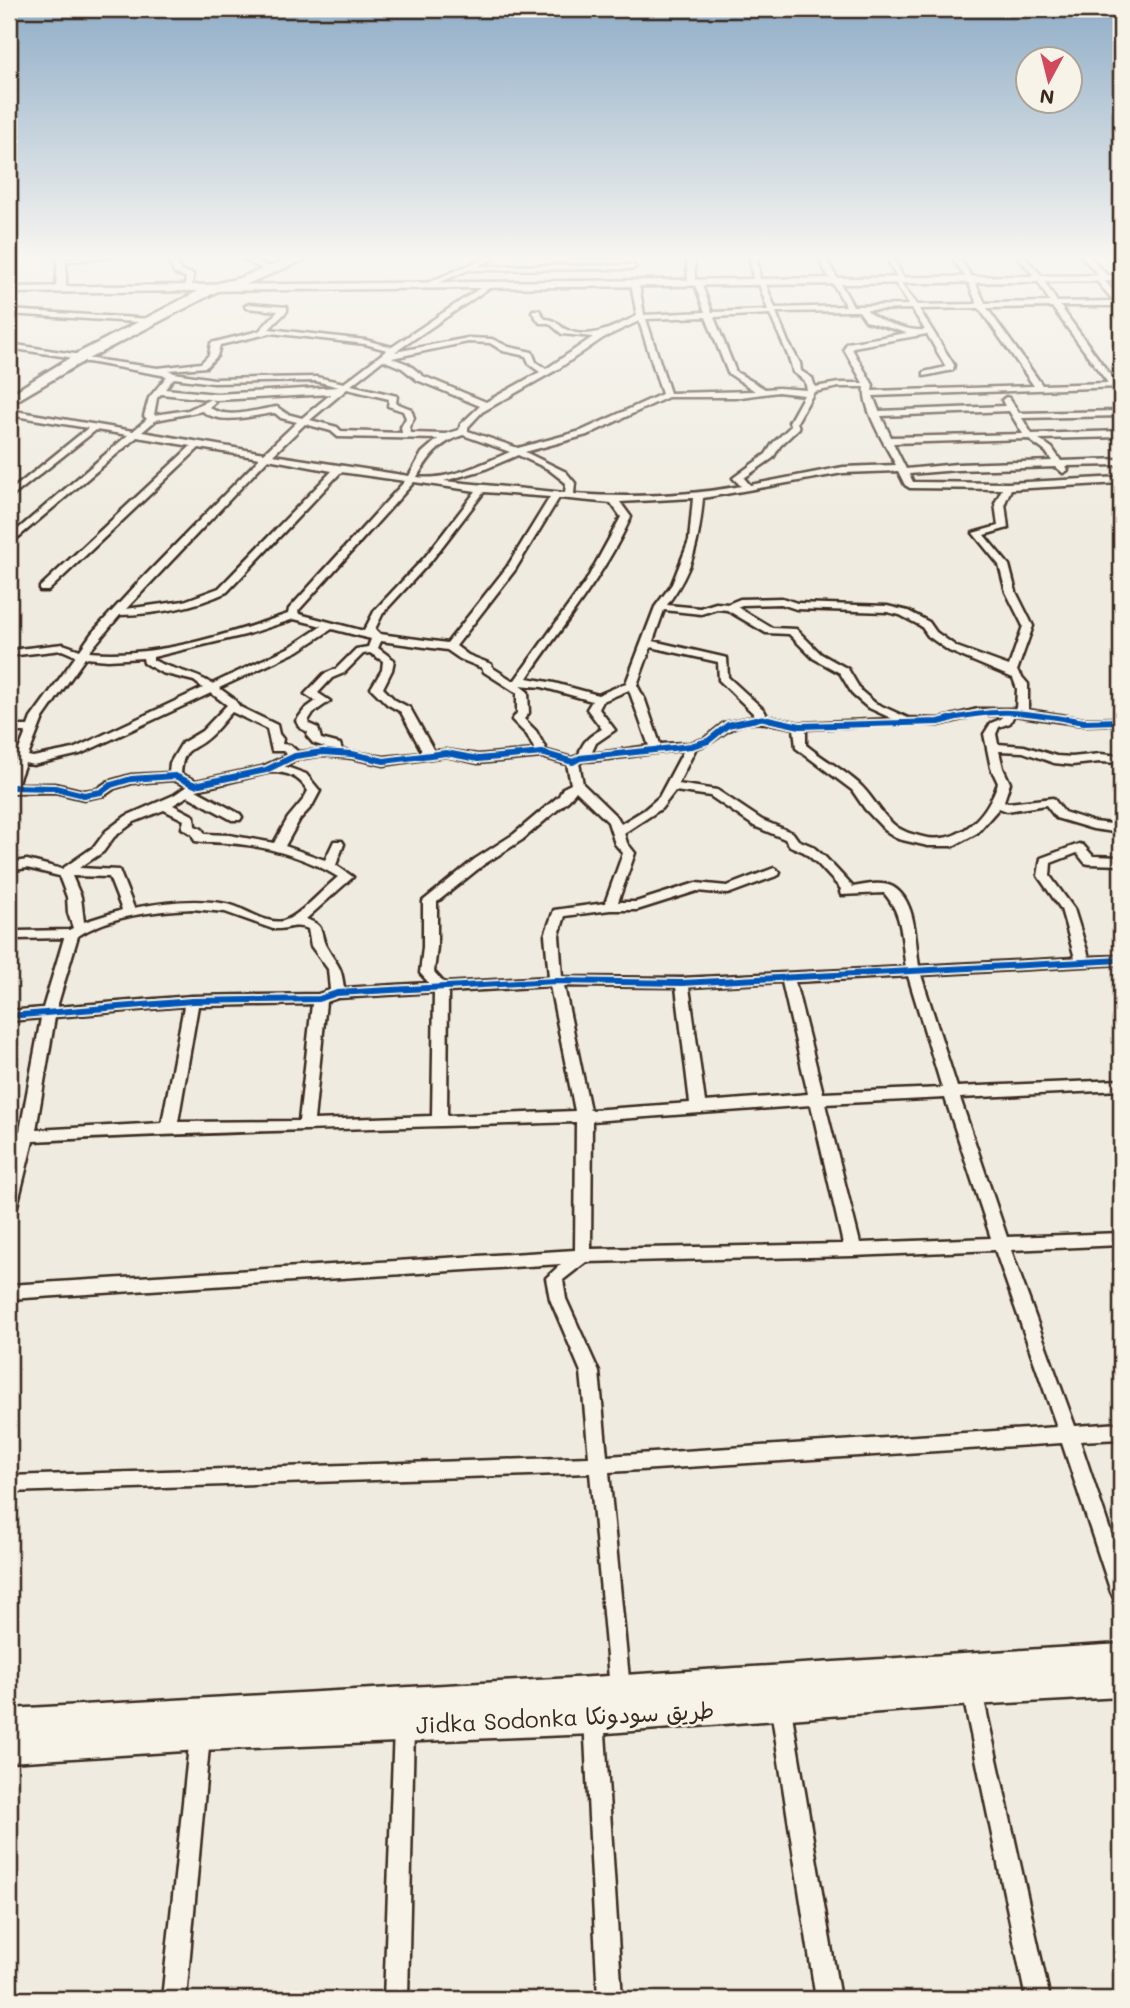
<svg xmlns="http://www.w3.org/2000/svg" width="1130" height="2008" font-family="Mali,'Playpen Sans Arabic',sans-serif">
	<style>
		.lines { fill: none; stroke-linecap: round; stroke-linejoin: round }
		.minor-casing { stroke: #3b2a1e; stroke-width: 5 }
		.tertiary-casing { stroke: #3b2a1e; stroke-width: 5 }
		.secondary-casing { stroke: #3b2a1e; stroke-width: 5 }
		.trunk-casing { stroke: #3b2a1e; stroke-width: 5 }
		.minor { fill: #f7f3e8; fill-rule: evenodd }
		.tertiary { fill: #f7f3e8; fill-rule: evenodd }
		.secondary { fill: #f7f3e8; fill-rule: evenodd }
		.trunk { fill: #f7f3e8; fill-rule: evenodd }
		.cycleway-far1-casing { stroke: #f7f3e8; stroke-width: 9 }
		.cycleway-casing { stroke: #f7f3e8; stroke-width: 10 }
		.cycleway-far1 { stroke: #0057b8; stroke-width: 5 }
		.cycleway { stroke: #0057b8; stroke-width: 6 }
		.labels { text-anchor: middle; stroke-width: 5; stroke-linejoin: round; paint-order: stroke }
		.near-street-label { font-size: 23px; fill: #3b2a1e; stroke: #f7f3e8 }
	</style>
	<rect width="100%" height="100%" fill="#efebe0"/>
	<filter id="ink" filterUnits="userSpaceOnUse"><feTurbulence type="fractalNoise" baseFrequency=".0143" numOctaves="2"/><feDisplacementMap in="SourceGraphic" scale="14" xChannelSelector="R" yChannelSelector="G"/><feConvolveMatrix kernelMatrix="1 2 1 2 8 2 1 2 1" color-interpolation-filters="sRGB"/></filter>
	<g filter="url(#ink)">
		<g class="lines">
			<g class="minor-casing">
				<path id="minor" d="M100,255H131L63,262L59,260Z
					M165,255H173L181,271L193,274L192,287L185,285L186,277L175,274Z
					M235,255H244L275,270L268,272Z
					M492,255H501L478,266L632,265L636,267L632,269L468,270L434,285L427,283Z
					M686,255H694L695,281L701,283L712,312L768,310L758,281L753,279L749,255H757L760,280L765,282L775,308L846,306L816,255H824L853,306L909,305L894,281L898,279L917,305L977,304L967,279L950,255H957L974,280L985,303L1050,302L1036,278L1016,255H1023L1040,274L1057,302L1114,301L1094,278L1099,276L1081,255H1088L1106,274V278H1102L1121,300V306H1060L1116,383H1121V387L873,396L879,411L1005,406L1002,400L1006,397L1009,398L1019,413L1121,411V416L1022,418L1032,434L1121,431V437L1039,439L1052,448L1061,461L1121,459V465L1065,466L1068,470L1063,473L1056,467L957,470L909,474L913,482L1008,483L1121,477V483L1011,489L1005,503L1008,528L984,535L1009,565L1016,592L1033,626L1017,671L1028,684V710L1084,719L1121,718V724L1084,725L1014,715L1010,723L999,727L996,734L998,744L1024,746L1056,756L1072,757L1100,754L1121,756V763L1100,762L1072,765L1054,763L1023,752L999,751L1003,768L1010,783L1004,801L1008,803L1053,798L1064,812L1094,822L1121,825V833L1093,829L1056,818L1046,805L1007,811L999,808L977,833L953,846H928L898,839L885,830L865,809L852,790L796,748L794,728C774,724 749,717 729,730C715,739 713,743 696,748L678,784L717,790L762,820L793,833L798,840L812,846L825,857L853,887C865,885 882,881 893,887C917,901 915,943 919,966L1075,958L1061,909L1038,876L1041,858L1079,844L1083,845L1093,856L1121,857V865L1089,864L1085,863L1077,853L1051,863L1050,876L1074,909L1089,957L1121,956V964L921,975L957,1087L1121,1080V1090L960,1098L1007,1237L1121,1233V1245L1011,1250L1075,1426L1121,1423V1439L1080,1441L1121,1563V1601L1114,1598L1111,1592L1062,1443L609,1472L630,1689L627,1696L620,1699L613,1696L610,1689L590,1473L9,1492V1476L589,1457L581,1372L550,1299L546,1278L561,1264L9,1299V1285L575,1250L576,1122C395,1128 214,1131 33,1141L17,1206L15,1210L9,1212V1177L18,1142H9V1132L20,1131L41,1018L9,1021V1011L43,1008L64,938L17,939L9,936V927L19,931L69,930L73,928L68,913L67,897L59,876L27,868L9,871V863L27,860L62,869L95,846L106,831L126,816L174,795L187,786L173,780L132,783L115,788L105,795L84,799L55,792L9,793V775L26,732H9V726H28L31,718L76,656L62,650L9,656V650L63,644L80,650L92,633L137,584L260,458L199,448L48,591H40V587L191,446L137,437L9,545V537L128,435L96,430L9,499V492L88,428L9,415V410L133,431L147,419L144,416L149,398L167,376L88,362H85V358L158,368L201,363L209,355L211,343L259,331L278,311L246,308L245,306L249,304L287,307V311L269,329L365,340L392,347L486,284H489V288L395,352L468,338L492,339L509,347L532,352L536,362L546,369L593,337L562,334L549,323H540L532,312L533,310H539L545,319C555,319 557,324 565,329C589,342 615,326 637,316L631,284L635,282L639,284L644,315L705,312L694,282L688,280ZM1052,307L1108,383L1042,385L987,308ZM979,308L1034,386L872,391L873,385L852,349L853,347L927,334L946,367L924,372V376L953,370L954,365L919,309ZM912,309L925,330C912,332 874,321 867,310ZM849,311H859L866,321L907,333L847,343L844,349L863,383H839L815,387L812,378L801,371L800,363L788,342L776,312ZM770,314C776,330 791,358 793,372L805,381L807,390L778,388L765,389L736,372L714,317ZM706,317L728,373L755,391L670,393L646,319ZM639,321L662,394L581,431L518,448L468,431V427L482,412L558,369L603,338ZM271,333L365,344L387,350L344,383L316,377L214,379L174,373L169,370L206,367L217,356L220,345ZM468,342L490,343L503,351L526,356L530,365L540,372L486,402L423,376L408,364L392,358ZM383,360L402,368L417,380L480,406L461,424L459,430L446,434L411,433L409,427L414,418L411,409L396,403L397,396L351,385ZM174,378L214,383L316,381L339,387L217,394L165,389ZM839,387H865C862,409 886,446 896,465L843,467L750,485L744,478L773,458L780,446L799,428L797,422L814,392ZM347,389L389,399L388,406L403,411L406,418L401,427L402,433L341,431L337,427L310,420ZM778,392L804,395L789,422L791,426L773,443L766,454L733,478L741,486C687,496 629,498 574,494L575,483L566,472L525,452L587,435L668,397H741ZM161,394L217,400L331,394L302,418L287,414L277,407C257,409 227,421 209,407L215,402L211,399L188,410L154,415L157,398ZM202,411C222,426 252,415 275,413L281,418L297,422L264,453L142,432L156,420ZM1009,411L1023,434L891,437L881,416ZM305,424L331,431L338,437L438,439L422,453L409,476L273,455ZM463,435L510,452C482,464 448,481 417,477C429,457 440,442 463,435ZM1028,439L1046,452L1052,461L957,464L906,469L893,443ZM518,455L548,469L566,483L565,493L444,481L483,470ZM268,459L332,471L219,588L184,601L126,609ZM898,471L905,485L910,488L1002,489L995,503L998,526L973,533L999,565L1006,592L1023,626L1009,666L957,647L936,632L929,622L908,611L887,606L797,603L782,598L740,599L728,604L716,603L700,608L667,605C694,568 699,542 703,498L843,473ZM341,472L405,481L289,609L288,614C225,635 157,658 89,652L120,615C157,614 193,608 227,592ZM414,482L476,491L425,557L375,610L364,631L299,614L298,611ZM484,492L550,497L507,567L447,643L380,634L375,629L383,613L431,561ZM559,498L611,503L621,517L586,581L515,680H512L493,668L491,664L468,655L456,646L515,570ZM693,498L689,541L672,584L655,607L626,683L598,695L554,683L527,678C563,625 604,576 631,517L620,502ZM781,604L796,609L887,612L900,615L921,626L928,636L949,651L1013,678L1017,689L1016,709H978L939,719L908,718L875,703L861,691L848,669L821,654L796,629L772,628L737,607L742,605ZM717,609L727,610L766,633L789,634L813,658L840,673L853,695L867,707L893,719L800,723L767,716L764,710L728,677L727,658L653,641L664,610L701,614ZM294,619L322,626L290,647L212,684C194,672 172,670 153,660V657L245,635ZM332,629L371,639L368,647L356,649L336,669L324,674L305,694L316,701L305,709L296,721L300,728L308,732L307,736L313,743L331,749L298,752L290,745L282,744L283,739L279,734L277,725L240,707L233,698L219,688L298,651ZM381,641L447,650L460,659L482,668L484,672L517,693V713L512,720L527,735L535,750L478,755L446,750L434,751L410,708L395,700L383,688L392,670L394,660L378,648ZM651,647L718,662L719,680L756,716L724,723L704,739L690,743L660,744L645,700L637,685ZM370,653L383,661L382,670L371,688L387,704L401,712L423,753L384,757L342,750L340,744L321,739L318,728L309,724L308,721L313,713L330,701L318,693L332,678L344,673L363,654ZM85,658L108,660L143,658L144,663L162,673L194,681L203,688L73,749L33,757L28,756L43,718ZM519,685L542,687L592,701L587,709L602,729C591,735 582,741 579,755L572,758L547,751L536,731L524,719L529,713L528,692ZM629,690L649,746L591,754L596,743L615,730L599,709L603,701ZM211,693L227,705L202,731L182,743L170,763L169,773L131,775L107,782L97,789L84,791L55,784H17L25,763L33,765L80,754ZM232,712L267,729L272,751H283L288,755L262,767L196,781L181,774C183,745 193,752 209,737C218,729 224,720 232,712ZM978,715H1003L1001,719L991,723L984,734L991,768L998,783C987,815 960,846 923,837C912,834 902,832 893,824C880,813 871,794 858,783C842,769 823,759 806,745V729L910,724L939,725ZM684,750L659,797L644,810L621,824L618,818L583,784L579,763L583,761C617,760 650,752 684,750ZM323,755L352,758L384,765L446,756L478,763L542,757L567,764L571,784L563,788L559,796L514,834L475,859L423,901V947L420,973L429,983L344,988C341,964 338,967 327,948C318,933 328,927 306,919L353,877L336,865L344,844L342,841H334L325,860L285,846L300,819L312,806L320,791L306,774L284,766L298,759ZM271,772C287,772 299,776 308,791L303,800L288,818L274,843L229,835L205,834L202,829L195,826L194,816L173,805L188,796L232,820H240L242,817L240,814L196,790ZM576,791L608,822L615,844L623,853L605,903L554,910L545,935L549,977L444,983L434,972L437,947V902L483,865L522,840L569,800ZM675,791L710,796L754,826L785,839L790,846L804,852L817,863L841,889L840,892L841,895L884,893C904,915 901,940 906,967L682,978L562,977L559,935L565,916L610,910H637L697,891L728,894L779,875L780,872L774,868L727,886L696,883L636,902H618L635,853L627,843L624,833L661,809ZM164,810L184,820L182,828L192,834L195,841C206,843 217,842 228,843C266,846 306,857 338,877C324,888 299,917 283,921C264,925 245,907 226,904C196,898 164,902 134,908L119,870L79,868L103,852L114,837L134,822ZM72,876L109,877L122,910L84,922L81,897ZM192,909L225,912L273,929C288,930 294,923 308,929L311,946L328,969L330,990L318,994L192,996L57,1007L78,936C111,915 154,911 192,909ZM908,976L942,1088L823,1093L795,982ZM782,982L808,1094L705,1102L689,987ZM550,986L575,1111L447,1116L448,992ZM564,986L676,987L690,1103L590,1110ZM434,992L432,1116L314,1120L326,1002L338,998ZM312,1004L299,1121L178,1122L198,1006ZM184,1006L162,1123L36,1130L55,1017ZM945,1098L991,1238L860,1243L825,1104ZM811,1105L843,1244L591,1249L592,1121ZM995,1250L1057,1427L607,1456L599,1372L566,1299L563,1280L586,1262L853,1256Z
					M885,255H892L904,279H898Z
					M9,310L152,319L156,321L152,323L9,314Z
					M9,344L81,355L85,357L81,359L9,348Z
					M972,1681L979,1684L982,1691L1050,1999H1026L962,1691L965,1684Z
					M780,1693L787,1696L790,1703L840,1999H816L770,1703L773,1696Z
					M594,1707L601,1710L604,1717L622,1999H598L584,1717L587,1710Z
					M404,1717L411,1720L414,1727L408,1999H384L394,1727L397,1720Z
					M200,1726L207,1729L210,1736L186,1999H162L190,1736L193,1729Z"/>
			</g>
			<g class="tertiary-casing">
				<path id="tertiary" d="M58,255H66V287L61,290L56,287Z"/>
			</g>
			<g class="secondary-casing">
				<path id="secondary" d="M1121,275V281L9,293V287Z
					M1121,1644V1697L972,1705L594,1734L200,1750L9,1762V1709L592,1677Z"/>
			</g>
			<g class="trunk-casing">
				<path id="trunk" d="M300,255H316L247,284L218,291L86,360L9,405V395L76,354L210,285L239,278Z"/>
			</g>
			<use href="#minor" class="minor"/>
			<use href="#tertiary" class="tertiary"/>
			<use href="#secondary" class="secondary"/>
			<use href="#trunk" class="trunk"/>
			<g class="cycleway-far1-casing">
				<path id="cycleway-far1" d="M748,721L762,718L776,721
					M943,721C996,707 1025,712 1077,721"/>
			</g>
			<g class="cycleway-casing">
				<path id="cycleway" d="M768,719L800,726L939,722L950,719
					M1067,719L1084,722L1121,721
					M9,787L55,788L84,795L101,792L111,785L131,779L175,776L195,785L266,770L295,756L323,752L352,754L384,761L446,753L478,759L542,753L573,762L580,758L691,746L708,741L728,725L756,719
					M9,1016L192,1001L319,999L337,993L556,981L682,983L1121,960"/>
			</g>
			<use href="#cycleway-far1" class="cycleway-far1"/>
			<use href="#cycleway" class="cycleway"/>
		</g>
	</g>
	<linearGradient id="sky" x2="0" y2="1"><stop stop-color="#8fadc7"/><stop offset="0.48" stop-color="#f8f6f1"/><stop offset="1" stop-color="#f8f6f1" stop-opacity="0"/></linearGradient>
	<rect width="1130" height="536" fill="url(#sky)"/>
	<g class="labels">
		<g class="near-street-label">
			<text transform="translate(565 1718) rotate(-3)" y="8">Jidka Sodonka طريق سودونكا</text>
		</g>
	</g>
	<rect width="1130" height="2008" fill="none" stroke="#f7f3e8" stroke-width="35"/>
	<rect x="18" y="18" width="1095" height="1973" fill="none" stroke="#3b2a1e" stroke-width="2.5" filter="url(#ink)"/>
	<g transform="translate(1049 80) rotate(187)"><circle r="33" fill="#f7f3e8" stroke="#aca397" stroke-width="2"/>
	<path d="M0-5L12 26L0 18L-12 26Z" fill="#d1495b"/>
	<text y="-10" font-size="19" font-weight="bold" text-anchor="middle" fill="#3b2a1e">N</text>
	</g>
</svg>
